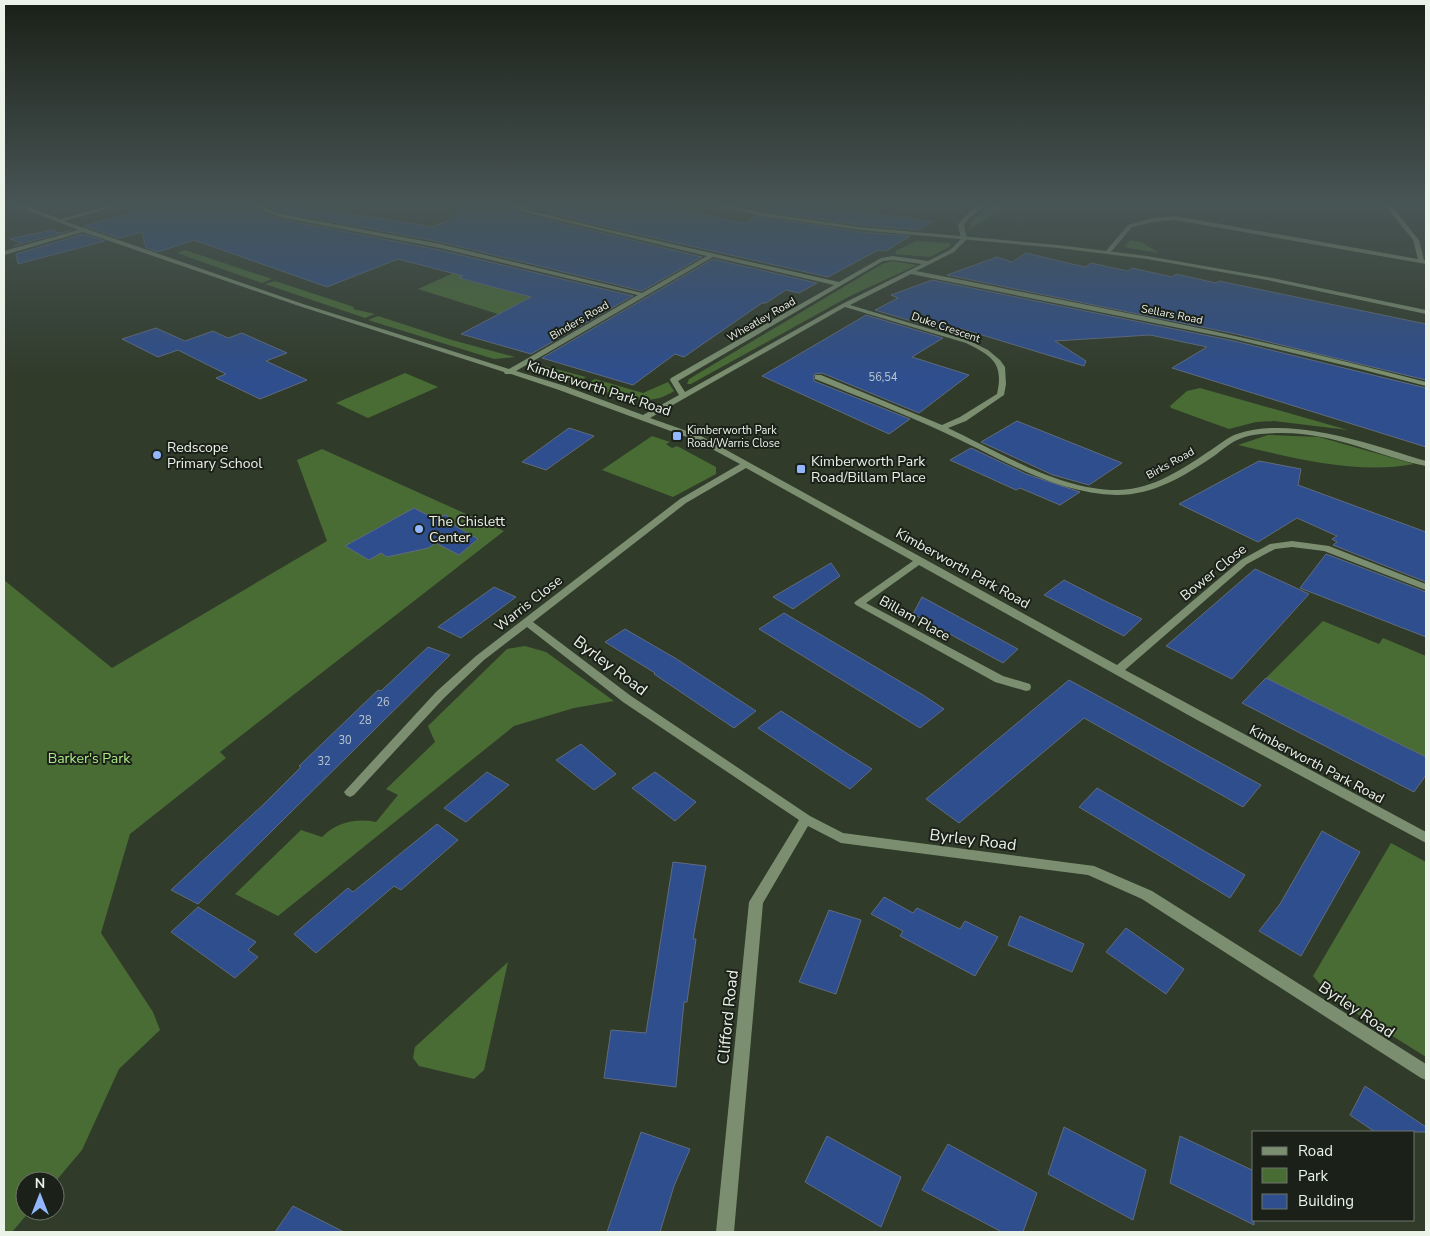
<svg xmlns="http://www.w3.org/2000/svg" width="1430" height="1236" font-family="'Nunito Sans',sans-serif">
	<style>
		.green { fill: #496c34 }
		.building { fill: #2e4e8d; stroke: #606b7e }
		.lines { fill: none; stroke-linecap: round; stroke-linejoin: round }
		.minor { fill: #7b8f70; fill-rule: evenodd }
		.tertiary { fill: #7b8f70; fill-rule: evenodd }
		.poi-dot { fill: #92b7fd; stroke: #1b2119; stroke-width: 2 }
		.labels { text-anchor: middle; stroke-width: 4; stroke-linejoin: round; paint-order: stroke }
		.far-street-label { font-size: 11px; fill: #ebf2e7; stroke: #1b2119 }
		.number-label { font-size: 11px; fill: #bcc9d0 }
		.far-poi-label { font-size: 11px; fill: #ebf2e7; stroke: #1b2119; text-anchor: start }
		.street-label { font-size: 14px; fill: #ebf2e7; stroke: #1b2119 }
		.poi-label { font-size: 14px; fill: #ebf2e7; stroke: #1b2119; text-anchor: start }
		.park-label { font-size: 14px; fill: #abe887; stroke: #1b2119 }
		.near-street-label { font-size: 16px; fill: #ebf2e7; stroke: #1b2119 }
	</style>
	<rect width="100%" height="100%" fill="#303b2a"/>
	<path class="green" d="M991,205L1006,207L969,230L971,222L980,214L984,215L980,213Z
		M1130,240L1141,242L1159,253L1128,248L1125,246Z
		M916,241L950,243L951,246L930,257L895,254L896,251Z
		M185,250L272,279L262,283L177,253Z
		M482,260L586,286L511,318L418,289Z
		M892,261L917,265L850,296L691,384H687L689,379L882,264Z
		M275,281L354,307L353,309L375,314L365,318L265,284Z
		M378,316L452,340L515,357L494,359L368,320Z
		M537,364L586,377L577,383L538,372L536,368Z
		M405,373L438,387L368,418L336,403Z
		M595,379L643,393L668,382L674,391C646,410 614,394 584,385Z
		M1200,388L1207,390L1348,430L1274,421L1256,422L1229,429L1171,408L1170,406L1187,391Z
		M1268,435L1319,437L1414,464C1357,475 1293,458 1238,445Z
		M652,436L670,442L666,444L672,448L677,446L716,467V474L673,497L602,470Z
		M322,449L504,531L220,752L226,758L130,834L101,933L153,1012L160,1030L119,1069L82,1150L55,1182L25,1181V1211H30L12,1232H4V580L112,668L327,541L297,460Z
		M1323,621L1379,644L1383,638L1426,656V757L1266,678Z
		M525,646L546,652L614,701L574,708L514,726L278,916L235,894L301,830L322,837C337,822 356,818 376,822L398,795L386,789L435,742L428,726L507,649Z
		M1391,843L1426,862V1057L1332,998L1313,976Z
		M508,962L484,1070L474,1079L419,1066L413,1058L415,1047Z"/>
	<path class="building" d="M163,204H255L262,213L285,220L440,250L633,296L531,354L461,334L531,297L459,278L463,276L398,259L327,287L194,240L158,252L146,248L142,232L119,238L84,226Z
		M265,204H300L331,212L386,219L432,227L450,220L463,204H509L524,214L702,257L642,291L440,242L286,213L268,207Z
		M522,204H656L744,223L755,216L860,232L910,236L886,251L878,250L828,277L597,225L529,208Z
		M773,204H795L814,207L818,205L933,222L919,230L860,225L762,211Z
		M51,230L60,233L72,230L14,246L21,243L10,239Z
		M83,234L105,241L18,264L16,254Z
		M1026,253L1085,267L1091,263L1128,271L1132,268L1172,277L1176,274L1216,283L1219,281L1426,324V380L1236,334L947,275L997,257L1012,262Z
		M713,259L817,283L799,293L786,290L766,303H762L684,357L675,354L633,385L542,358Z
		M932,280L1234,341L1426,388V447L1172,368L1207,347L1150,335L1055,341L1086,361L1084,366L959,328L951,333L875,310L898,298L891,295Z
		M866,315L943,338L912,357L969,375L919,413L822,373L814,374V381L910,419L889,434L762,376Z
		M156,328L185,341L213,331L228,338L242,333L287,353L266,361L307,380L260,399L216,378L226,374L178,350L158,357L122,339Z
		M1017,421L1122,463L1089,485L1053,475L981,442Z
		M569,428L594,436L546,470L522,462Z
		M971,448L1026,474L1080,492L1060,505L1020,488L1016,490L950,460Z
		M1259,461L1301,469L1298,485L1426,532V582L1333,545L1337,542L1332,539L1337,536L1297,518L1258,542L1179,504Z
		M414,508L434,518L447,515L450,523L478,539L459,555L436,543L428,548L387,557L381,553L369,560L345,546Z
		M1326,554L1426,592V637L1300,588Z
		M831,563L840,576L793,609L773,597Z
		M1255,569L1309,594L1232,679L1166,646Z
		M1064,580L1103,600L1142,619L1124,636L1044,595Z
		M494,587L516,597L461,638L438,627Z
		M922,597L1018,649L1003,663L913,614Z
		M784,613L923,695L944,709L920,728L759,629Z
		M625,629L675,658L756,711L734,728L654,674L655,673L605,642Z
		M428,647L450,655L198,904L171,890L265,803L301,767L299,766L378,690L381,691Z
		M1266,678L1426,757V775L1414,792L1242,703Z
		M1069,680L1102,698L1261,785L1243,807L1084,718L959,823L926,799Z
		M781,711L848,754L872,769L850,789L758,728Z
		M581,744L616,774L594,790L556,760Z
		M487,772L509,785L466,822L444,808Z
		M655,772L696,802L675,821L632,788Z
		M1097,788L1245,875L1230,898L1079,807Z
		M437,824L458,840L401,890L394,886L316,953L294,934L348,888L353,892Z
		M1322,831L1360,852L1301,956L1259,931L1280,904Z
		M673,862L706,866L693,939H696L687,1002H684L676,1087L604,1078L611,1030L646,1033Z
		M884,897L913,913L917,908L960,929L965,921L998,937L975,976L900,936L903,931L871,914Z
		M198,907L256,942L248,950L258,957L235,978L171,932Z
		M829,910L861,920L836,994L799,982Z
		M1020,916L1084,944L1072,972L1008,945Z
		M1126,928L1184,969L1166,994L1106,952Z
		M1365,1086L1426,1127V1132H1375L1350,1115Z
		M1064,1127L1146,1170L1133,1220L1048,1174Z
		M641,1132L690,1149L674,1186L660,1232H607Z
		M827,1136L901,1177L881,1227L805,1182Z
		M1180,1136L1254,1171V1225L1170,1183Z
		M948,1144L1037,1193L1023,1232H1002L922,1190Z
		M293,1206L344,1232H275Z"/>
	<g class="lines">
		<path class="minor" d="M13,204H20L60,219L117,204H125L64,221L303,304L509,369L638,295L440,248L285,218L263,211L257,204H263L267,209L286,215L440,244L642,293L707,256L524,212L511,204H518L528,210L597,227L839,282L881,258L893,256L928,261L950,250L961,239L958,225C965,216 976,204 988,204L969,218L964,225L967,239L954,252L916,271C1087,305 1258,337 1426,382V386L1360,369L1234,339L911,274L850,305L970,341L988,350L1000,360L1005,367L1006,384L1004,395L966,421L948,428C999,452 1061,491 1119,490C1154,489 1182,469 1211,450C1219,445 1228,437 1237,434C1291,415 1374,445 1426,461V466C1374,455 1332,431 1276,433C1265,434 1253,434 1242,438C1232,441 1222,450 1214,456C1184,476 1154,495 1117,495C1054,494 997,456 941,431C900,412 857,396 815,379V375H821L942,425L960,417L997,394C1004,363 992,356 966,343L845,307L650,418L701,436L1117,665L1241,560L1270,544L1292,541L1329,546L1426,584V590L1423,589L1324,551L1292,547L1275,549L1247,564L1125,670L1426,832V843L1199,721L919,565L866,603L1003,676L1030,684L1031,687L1030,690L1026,691L995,682L856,605L854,603L856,601L913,561L746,468L686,503L533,622L631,696L810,816L843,833L1094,866L1152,891L1426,1064V1080L1421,1078L1142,899L1088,875L841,843L808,826L763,903L734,1232H716L749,902L799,820L623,702L527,627L484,660L444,698L354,795L350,797L346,795L344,792L436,692L476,656L680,499L740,464L695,440L559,390L511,374H505L504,372L299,306L83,232L4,255V251L78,230ZM713,257L834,285L671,378L670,380L679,395L643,415L565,386L516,371ZM893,260L922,264L842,304L685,392L678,381L883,261Z
			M1384,204H1390L1419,240L1424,260H1426V264L1175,220L1153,222L1132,227L1110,253L1105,252L1128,225L1153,218L1175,216L1418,259L1413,240Z"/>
		<path class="tertiary" d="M711,204H721L763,213L860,227L1058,245L1147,256L1267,277L1426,310V314L1267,280L1147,259L1058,248L860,230L763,216Z"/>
	</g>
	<linearGradient id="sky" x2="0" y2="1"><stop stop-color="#1a2017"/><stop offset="0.54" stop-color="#485555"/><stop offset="1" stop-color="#485555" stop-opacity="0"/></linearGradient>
	<rect width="1430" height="377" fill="url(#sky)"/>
	<g class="poi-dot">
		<rect x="672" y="431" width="10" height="10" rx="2.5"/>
		<circle cx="157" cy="455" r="5"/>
		<rect x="796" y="464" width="10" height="10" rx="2.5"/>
		<circle cx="419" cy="529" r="5"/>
	</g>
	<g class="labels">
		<g class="far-street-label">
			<text transform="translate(1172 314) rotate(11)" y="4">Sellars Road</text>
			<text transform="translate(761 319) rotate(-30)" y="4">Wheatley Road</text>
			<text transform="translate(579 320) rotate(-30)" y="4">Binders Road</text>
			<text transform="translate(946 327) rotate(19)" y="4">Duke Crescent</text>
			<text transform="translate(1170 463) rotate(-29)" y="4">Birks Road</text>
		</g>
		<g class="number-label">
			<text x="883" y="381">56,54</text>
			<text x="383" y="706">26</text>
			<text x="365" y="724">28</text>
			<text x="345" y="744">30</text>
			<text x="324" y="765">32</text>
		</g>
		<g class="far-poi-label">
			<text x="687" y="434">Kimberworth Park<tspan x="687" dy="13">Road/Warris Close</tspan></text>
		</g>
		<g class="street-label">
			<text transform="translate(599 388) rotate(18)" y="5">Kimberworth Park Road</text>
			<text transform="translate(963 568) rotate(29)" y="5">Kimberworth Park Road</text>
			<text transform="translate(1213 572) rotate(-39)" y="5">Bower Close</text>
			<text transform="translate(528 603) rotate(-38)" y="5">Warris Close</text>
			<text transform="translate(915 618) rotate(29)" y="5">Billam Place</text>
			<text transform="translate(1317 764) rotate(28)" y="5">Kimberworth Park Road</text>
		</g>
		<g class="poi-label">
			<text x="167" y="452">Redscope<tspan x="167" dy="16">Primary School</tspan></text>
			<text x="811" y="466">Kimberworth Park<tspan x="811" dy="16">Road/Billam Place</tspan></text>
			<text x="429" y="526">The Chislett<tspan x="429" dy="16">Center</tspan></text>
		</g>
		<g class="park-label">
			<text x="89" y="763">Barker's Park</text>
		</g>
		<g class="near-street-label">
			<text transform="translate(611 665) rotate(37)" y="6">Byrley Road</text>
			<text transform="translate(973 839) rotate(7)" y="6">Byrley Road</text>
			<text transform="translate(1357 1009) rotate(34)" y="6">Byrley Road</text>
			<text transform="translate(727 1017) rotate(-84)" y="6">Clifford Road</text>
		</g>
	</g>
	<rect width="1430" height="1236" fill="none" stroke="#ebf2e7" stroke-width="10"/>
	<rect x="1252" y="1131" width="162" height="90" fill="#1b2119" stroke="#6e756b"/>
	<rect x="1262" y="1147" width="25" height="8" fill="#7b8f70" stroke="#6e756b"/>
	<text x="1298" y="1156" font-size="15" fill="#ebf2e7">Road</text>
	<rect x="1262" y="1168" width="25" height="15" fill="#496c34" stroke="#6e756b"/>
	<text x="1298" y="1181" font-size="15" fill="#ebf2e7">Park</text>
	<rect x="1262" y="1194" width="25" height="15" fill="#2e4e8d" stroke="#6e756b"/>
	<text x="1298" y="1206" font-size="15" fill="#ebf2e7">Building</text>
	<g transform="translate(40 1196)"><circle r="24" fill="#1b2119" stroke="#6e756b"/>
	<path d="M0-4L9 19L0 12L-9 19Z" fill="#92b7fd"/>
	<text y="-8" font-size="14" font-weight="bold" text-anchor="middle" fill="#ebf2e7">N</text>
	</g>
</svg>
